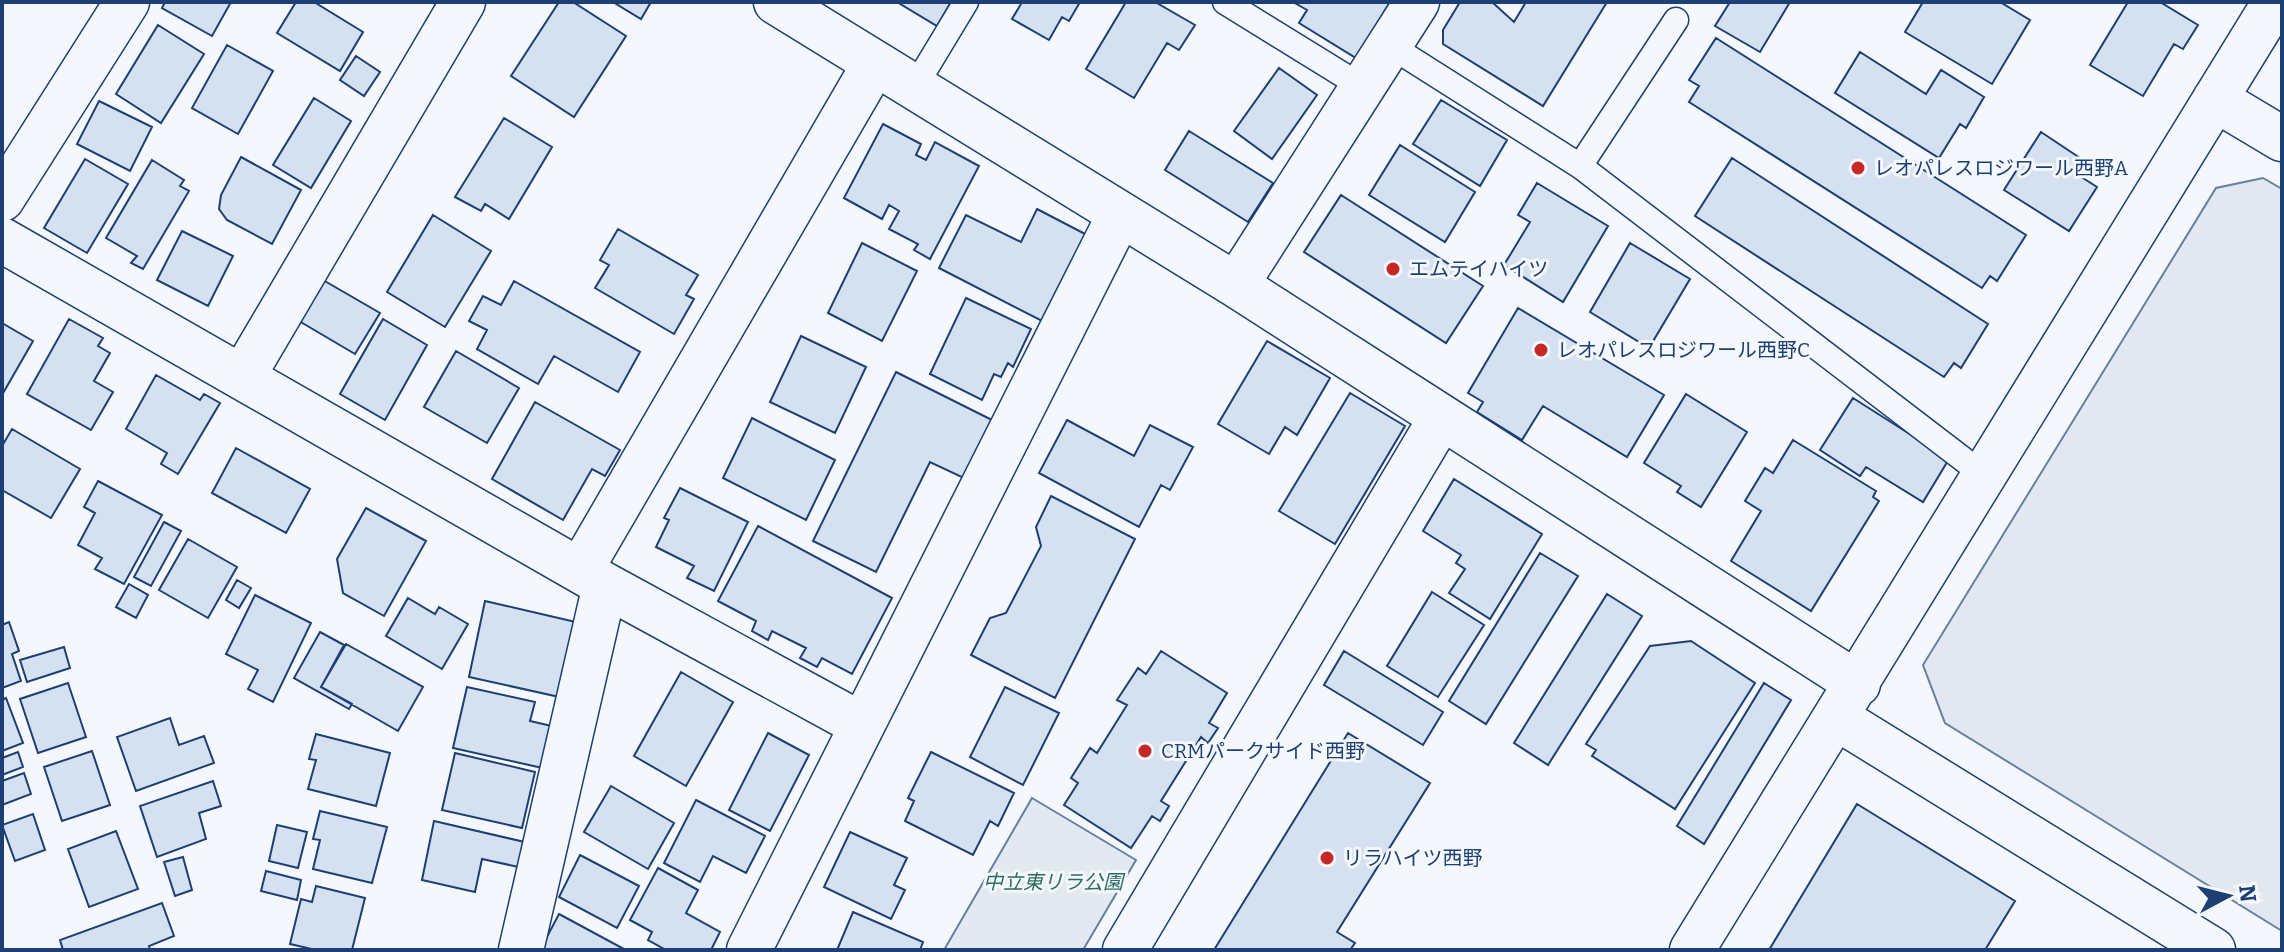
<svg xmlns="http://www.w3.org/2000/svg" width="2284" height="952" font-family="Bitter,'Noto Sans JP',serif">
	<style>
		.green { fill: #e3e9f0; stroke: #687fa3; stroke-width: 2 }
		.parking { fill: #e3e8f0; stroke: #687fa3; stroke-width: 2 }
		.building { fill: #d5e0f0; stroke: #1d3f73; stroke-width: 2 }
		.lines { fill: none; stroke-linecap: round; stroke-linejoin: round }
		.service-casing { stroke: #1d3f73; stroke-width: 27 }
		.minor-casing { stroke: #1d3f73; stroke-width: 47 }
		.service { stroke: #f4f7fb; stroke-width: 24 }
		.minor { stroke: #f4f7fb; stroke-width: 44 }
		.poi-dot { fill: #c62828; stroke: #f4f7fb; stroke-width: 3 }
		.labels { text-anchor: middle; stroke-width: 6; stroke-linejoin: round; paint-order: stroke }
		.poi-label { font-size: 20px; fill: #1d3f73; stroke: #f4f7fb; text-anchor: start }
		.park-label { font-size: 20px; font-style: italic; fill: #2c6c60; stroke: #f4f7fb }
	</style>
	<rect width="100%" height="100%" fill="#f4f7fb"/>
	<path class="green" d="M1032,798L1136,860L1083,950H944Z"/>
	<path class="parking" d="M2263,178L2282,189V931L1945,723L1923,665L2216,188Z"/>
	<path class="building" d="M165,2H231L212,36L162,8Z
		M296,2H314L363,32L340,71L277,33Z
		M559,2H573L626,36L574,117L511,76Z
		M613,2H651L641,19Z
		M897,2H951L937,26Z
		M1017,2H1080L1069,21L1062,17L1049,40L1012,19L1021,4Z
		M1126,2H1155L1195,25L1179,50L1167,43L1134,98L1086,69Z
		M1293,2H1390L1356,58L1299,23L1307,10Z
		M1460,2H1492L1514,22L1526,2H1607L1543,106L1443,44V30Z
		M1730,2H1790L1760,52L1715,26Z
		M1923,2H2000L2030,20L1992,84L1905,32Z
		M2128,2H2160L2198,25L2183,49L2174,44L2143,96L2090,65Z
		M158,25L204,54L161,123L116,94Z
		M1716,38L2026,235L1997,281L1990,276L1982,288L1689,102L1699,86L1689,80Z
		M227,45L273,71L238,134L192,108Z
		M1860,52L1926,94L1941,70L1984,97L1966,128L1960,124L1939,158L1835,93Z
		M356,56L380,72L364,96L340,80Z
		M1279,68L1317,95L1272,159L1234,131Z
		M314,98L351,121L311,188L273,165Z
		M1441,100L1507,140L1480,186L1413,144Z
		M99,101L152,127L130,171L77,144Z
		M504,118L552,147L509,219L485,204L481,211L455,197Z
		M883,124L921,144L916,155L926,160L935,142L979,166L930,259L914,250L918,244L889,229L899,211L889,205L882,219L844,198Z
		M1189,131L1273,183L1248,222L1165,170Z
		M2041,132L2080,158L2072,171L2097,187L2069,231L2004,190Z
		M1400,145L1475,192L1445,242L1369,195Z
		M241,157L301,190L272,244L227,220L219,209L221,195Z
		M1732,158L1988,324L1961,368L1954,363L1944,377L1695,216Z
		M85,159L128,184L87,253L44,228Z
		M152,160L184,180L180,186L189,191L143,269L131,263L137,256L106,238Z
		M1537,183L1608,226L1563,302L1504,265L1530,222L1518,215Z
		M1341,195L1483,286L1446,343L1304,252Z
		M1037,209L1089,236L1044,322L939,268L966,215L1021,242Z
		M433,215L491,251L445,327L387,292Z
		M618,229L698,275L686,295L694,299L674,334L595,288L609,265L600,260Z
		M182,231L233,256L208,306L157,280Z
		M862,243L917,271L882,341L828,313Z
		M1630,243L1690,279L1649,348L1590,312Z
		M323,280L380,313L355,354L299,321Z
		M514,281L640,352L618,392L554,356L538,384L477,349L487,330L469,321L483,296L501,305Z
		M966,298L1031,329L1013,367L1008,363L1001,377L994,374L982,400L930,374Z
		M1518,308L1664,395L1627,457L1543,406L1522,440L1477,412L1483,402L1468,393Z
		M69,319L103,338L98,346L110,353L94,381L113,392L91,430L27,394Z
		M383,319L427,345L385,420L340,394Z
		M2,323L33,341L2,395Z
		M801,336L866,367L835,433L770,402Z
		M1267,341L1330,378L1297,435L1285,427L1269,454L1218,424Z
		M456,351L519,388L487,443L424,407Z
		M896,372L996,422L968,480L930,462L876,572L813,541Z
		M156,375L200,400L204,394L220,403L178,474L161,464L167,453L126,429Z
		M1350,393L1405,426L1335,544L1279,511Z
		M1686,394L1747,432L1701,507L1677,492L1681,486L1644,463Z
		M1853,398L1949,459L1923,502L1866,467L1860,476L1820,450Z
		M535,402L620,450L605,476L592,469L563,520L492,479Z
		M752,418L835,460L806,520L723,478Z
		M1067,420L1134,456L1150,425L1193,447L1170,490L1161,485L1139,527L1039,473Z
		M12,429L80,469L51,518L2,490V446Z
		M1793,440L1876,491L1873,497L1879,501L1811,611L1731,561L1761,511L1745,501L1765,468L1773,473Z
		M236,448L310,489L286,533L212,493Z
		M1454,479L1542,534L1490,619L1449,593L1465,569L1456,563L1461,555L1423,531Z
		M98,481L162,515L124,584L95,569L102,558L78,545L95,513L84,507Z
		M680,488L748,522L714,591L687,578L694,566L656,547L669,520L664,518Z
		M1051,496L1135,539L1055,698L971,655L990,618L1006,613L1041,546L1036,527Z
		M366,508L426,541L384,616L343,593L337,559Z
		M164,522L181,531L151,586L134,577Z
		M758,526L892,598L852,674L822,658L817,667L800,658L806,648L772,631L768,640L752,631L756,621L718,601Z
		M188,539L237,567L208,618L159,590Z
		M1540,553L1578,576L1486,724L1449,701Z
		M237,580L251,588L239,608L226,600Z
		M129,584L148,595L136,618L116,607Z
		M1432,592L1484,625L1438,697L1387,666Z
		M1607,594L1642,616L1548,765L1514,743Z
		M255,595L311,623L273,702L248,689L258,670L226,654Z
		M408,598L435,614L439,607L468,624L442,669L386,636Z
		M485,601L580,623L564,698L469,677Z
		M9,622L19,651L12,654L21,681L2,688V625Z
		M320,632L344,645L321,687L352,704L349,709L294,678Z
		M1691,641L1755,683L1675,809L1592,756L1596,750L1586,744L1650,646Z
		M346,644L423,687L398,731L321,687Z
		M64,647L70,668L27,682L20,660Z
		M1161,651L1227,693L1209,723L1218,728L1208,743L1201,737L1161,801L1169,806L1160,821L1152,816L1131,848L1064,805L1078,783L1071,778L1090,748L1097,753L1127,705L1117,700L1138,668L1146,674Z
		M1344,651L1443,712L1423,745L1324,685Z
		M681,672L733,702L686,786L634,756Z
		M68,683L86,737L38,753L20,699Z
		M1764,683L1791,700L1704,844L1677,826Z
		M467,687L535,702L530,721L556,727L547,769L453,748Z
		M1005,687L1059,713L1023,785L970,757Z
		M6,698L23,743L2,751V700Z
		M170,718L179,745L204,736L214,763L136,791L117,737Z
		M768,733L809,755L770,831L729,810Z
		M1348,733L1430,783L1337,932L1355,943L1350,950H1214Z
		M316,734L390,753L376,806L308,789L316,760L309,759Z
		M92,751L110,805L62,821L44,767Z
		M18,752L23,767L2,775V758Z
		M931,752L1014,793L998,826L990,821L973,855L905,821L914,801L908,798Z
		M455,753L535,772L522,828L442,810Z
		M24,773L31,794L2,805V781Z
		M213,781L221,806L199,813L206,839L157,857L140,806Z
		M611,786L674,823L648,869L584,832Z
		M696,800L765,836L746,873L713,856L700,882L664,863Z
		M1857,804L2015,901L1985,950H1769Z
		M320,811L387,827L372,883L313,869L320,840L313,839Z
		M33,814L45,850L15,861L2,825Z
		M434,821L529,843L523,868L482,859L475,892L422,880Z
		M277,825L307,832L298,868L269,861Z
		M116,831L138,889L89,907L68,849Z
		M850,832L907,858L894,885L905,890L891,919L824,887Z
		M580,855L639,886L617,928L559,897Z
		M183,857L192,890L175,896L164,862Z
		M658,868L698,890L686,913L720,932L711,950H666L648,940L652,932L630,920Z
		M266,871L301,880L297,900L261,891Z
		M316,886L365,898L352,950H316L290,944L301,899L312,902Z
		M162,903L174,936L149,946L150,950H63L60,940Z
		M853,912L923,942L920,950H837Z
		M559,914L624,949L623,950H540Z"/>
	<g class="lines">
		<g class="service-casing">
			<path id="service" d="M1225,2L1361,86
				M1389,45L1580,166L1985,476
				M914,88L966,2
				M1580,166L1676,20"/>
		</g>
		<g class="minor-casing">
			<path id="minor" d="M776,2L1236,285L1858,684
				M2215,99L2282,139
				M2,199L127,2
				M2,240L605,585L860,724
				M1236,285L1417,2
				M243,376L463,2
				M581,569L875,63
				M1837,718L2213,950
				M521,950L605,585
				M749,950L1120,214
				M1125,950L1441,418
				M1692,950L2275,2"/>
		</g>
		<use href="#service" class="service"/>
		<use href="#minor" class="minor"/>
	</g>
	<g class="poi-dot">
		<circle cx="1858" cy="168" r="8"/>
		<circle cx="1393" cy="269" r="8"/>
		<circle cx="1541" cy="350" r="8"/>
		<circle cx="1145" cy="751" r="8"/>
		<circle cx="1327" cy="858" r="8"/>
	</g>
	<g class="labels">
		<g class="poi-label">
			<text x="1874" y="175">レオパレスロジワール西野A</text>
			<text x="1409" y="276">エムテイハイツ</text>
			<text x="1557" y="357">レオパレスロジワール西野C</text>
			<text x="1161" y="758">CRMパークサイド西野</text>
			<text x="1343" y="865">リラハイツ西野</text>
		</g>
		<g class="park-label">
			<text x="1053" y="889">中立東リラ公園</text>
		</g>
	</g>
	<rect width="2284" height="952" fill="none" stroke="#1d3f73" stroke-width="8"/>
	<g transform="translate(2228 896) rotate(83)" stroke="#f4f7fb" stroke-width="6" paint-order="stroke">
	<path d="M0-6L14 30L0 20L-14 30Z" fill="#1d3f73"/>
	<text y="-12" font-size="22" font-weight="bold" text-anchor="middle" fill="#1d3f73">N</text>
	</g>
</svg>
